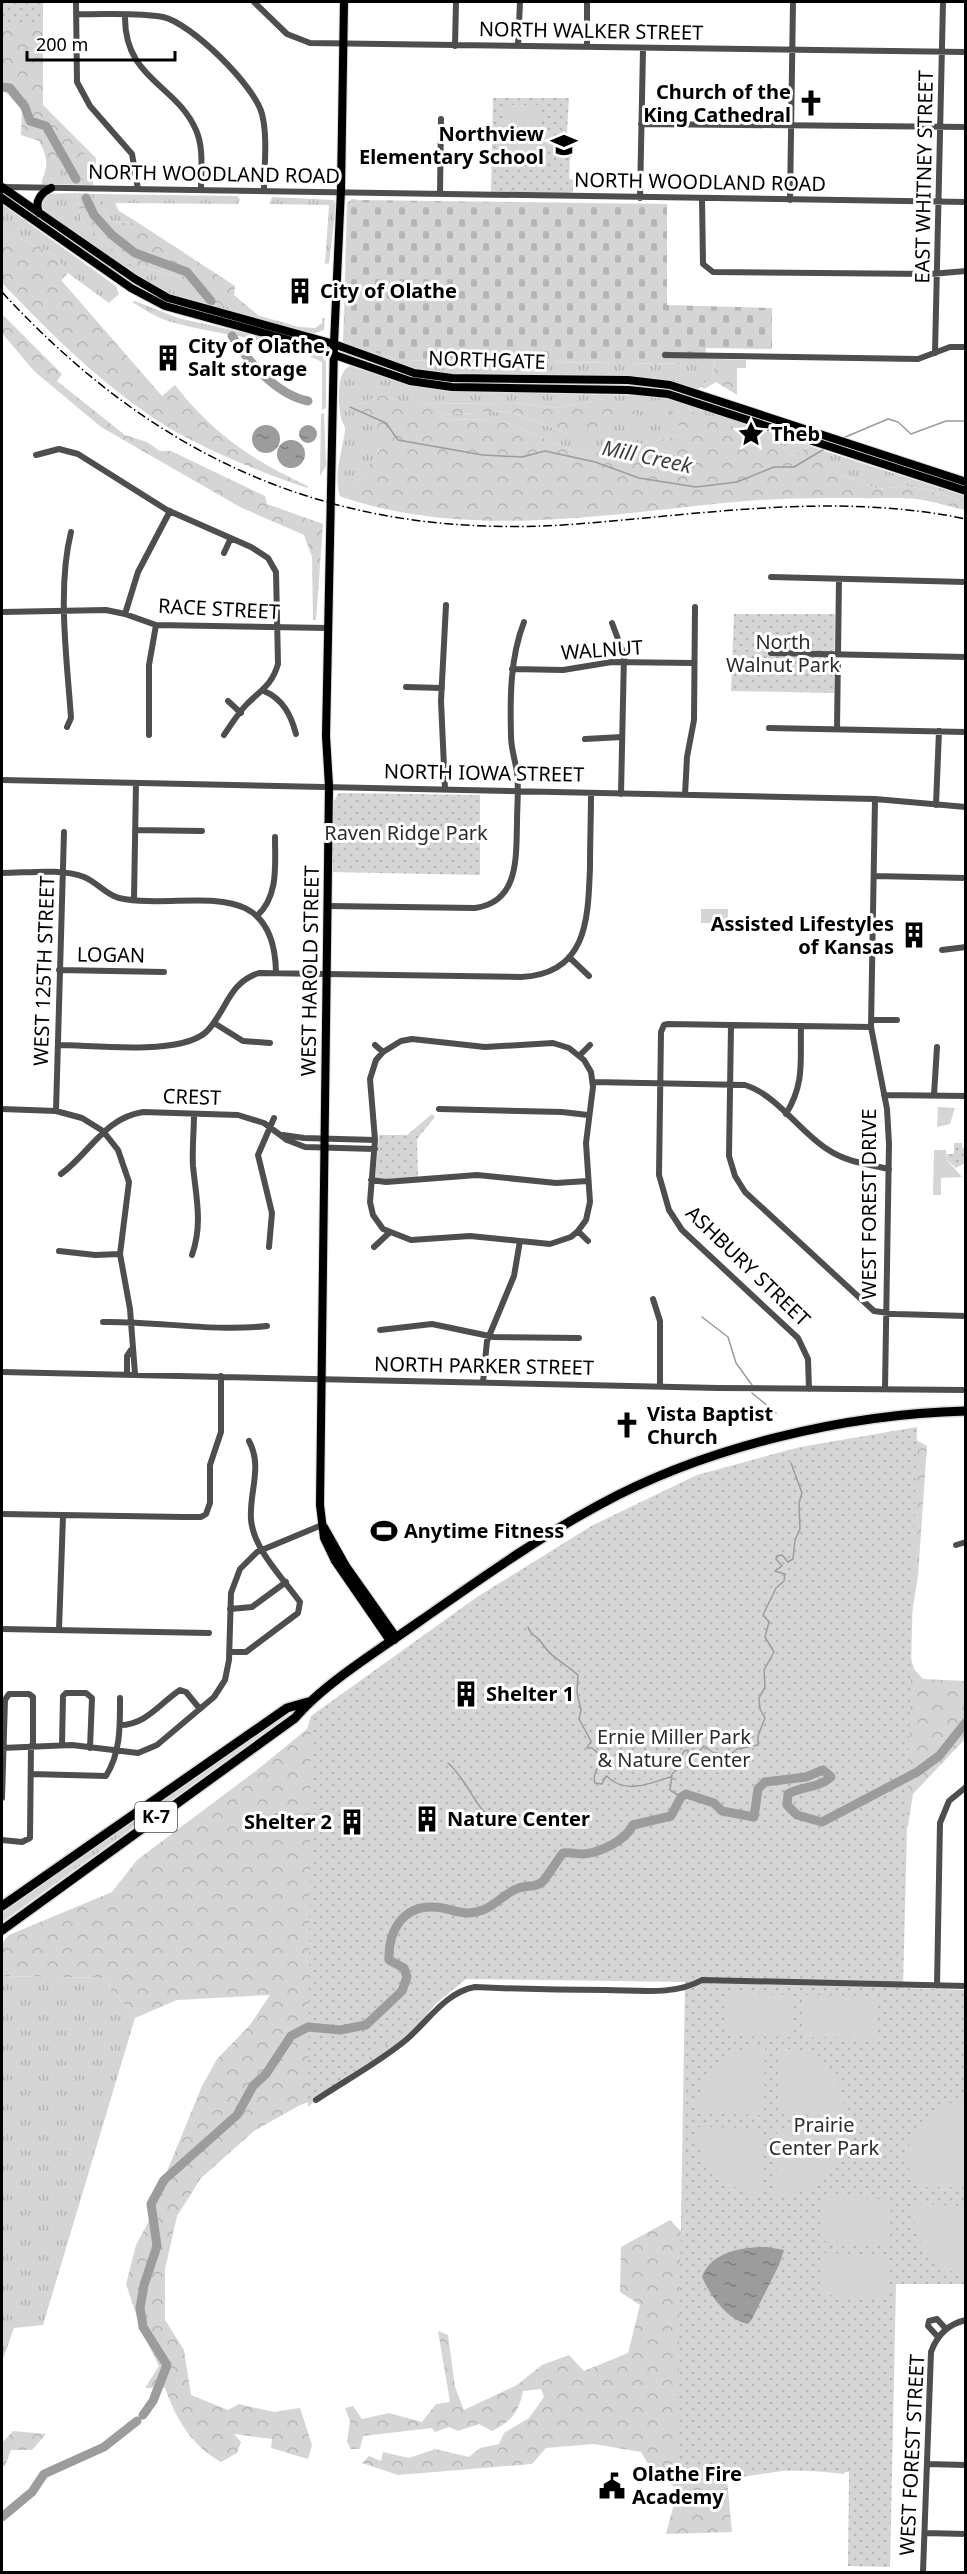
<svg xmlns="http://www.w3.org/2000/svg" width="967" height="2574" font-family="'Noto Sans',sans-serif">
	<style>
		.grass { fill: url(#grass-tufts) }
		.forest { fill: url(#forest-crowns) }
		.cemetery { fill: url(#cemetery-stones) }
		.park { fill: url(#park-dots) }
		.pitch { fill: #d5d5d5 }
		.water { fill: url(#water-ripples) }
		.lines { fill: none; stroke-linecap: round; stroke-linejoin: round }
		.stream { stroke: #9c9c9c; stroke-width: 1.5 }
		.river { stroke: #9c9c9c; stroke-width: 9 }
		.major-casing { stroke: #dbdbdb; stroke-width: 10 }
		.highway-casing { stroke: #dbdbdb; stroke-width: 12 }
		.minor { stroke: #4e4e4e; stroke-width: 6 }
		.major { stroke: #000; stroke-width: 8 }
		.highway { stroke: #000; stroke-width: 9 }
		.rail { stroke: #000; stroke-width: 1.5; stroke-dasharray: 9 3 1.5 3; stroke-linecap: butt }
		.labels { text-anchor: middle; stroke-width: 6; stroke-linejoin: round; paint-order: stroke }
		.shield { fill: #fff; stroke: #4c4c4c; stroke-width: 1.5 }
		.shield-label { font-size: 18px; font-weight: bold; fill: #000 }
		.street-label { font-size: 20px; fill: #000; stroke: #fff }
		.poi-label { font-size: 20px; font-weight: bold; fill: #000; stroke: #fff; text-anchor: start }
		.park-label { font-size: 20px; fill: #2c2c2c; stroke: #fff }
		.water-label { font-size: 21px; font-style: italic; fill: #3d3d3d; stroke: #fff }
	</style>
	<defs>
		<pattern id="grass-tufts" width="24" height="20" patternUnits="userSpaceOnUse" patternTransform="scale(1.5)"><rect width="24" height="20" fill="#d5d5d5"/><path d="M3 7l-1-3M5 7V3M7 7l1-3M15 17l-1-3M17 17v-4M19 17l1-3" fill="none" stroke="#b5b5b5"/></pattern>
		<pattern id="forest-crowns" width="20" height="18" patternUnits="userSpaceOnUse" patternTransform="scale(1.5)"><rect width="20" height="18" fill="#d5d5d5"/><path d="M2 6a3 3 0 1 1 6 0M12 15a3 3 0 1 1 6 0" fill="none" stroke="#b5b5b5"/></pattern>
		<pattern id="cemetery-stones" width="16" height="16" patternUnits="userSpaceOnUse" patternTransform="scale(1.5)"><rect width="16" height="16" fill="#d5d5d5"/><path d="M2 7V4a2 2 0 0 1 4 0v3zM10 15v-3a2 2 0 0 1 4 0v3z" fill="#b5b5b5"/></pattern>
		<pattern id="park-dots" width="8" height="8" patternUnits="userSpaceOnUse" patternTransform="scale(1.5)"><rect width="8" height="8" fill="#d5d5d5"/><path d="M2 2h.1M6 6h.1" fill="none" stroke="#b5b5b5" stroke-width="1.8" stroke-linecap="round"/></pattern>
		<pattern id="water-ripples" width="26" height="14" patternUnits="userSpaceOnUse" patternTransform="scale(1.5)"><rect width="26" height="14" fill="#9c9c9c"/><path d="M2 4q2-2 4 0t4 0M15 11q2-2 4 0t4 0" fill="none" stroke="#7d7d7d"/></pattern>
	</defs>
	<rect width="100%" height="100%" fill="#fff"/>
	<path class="grass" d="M76,138L96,158V179H93V185L42,184V180L59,177L61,168L67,164L73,166L85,155Z
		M77,193L81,221L128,263L179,277L194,297L299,327L315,328L322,323V318H325L324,330L313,334L170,296L155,288L42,211L40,202L46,194Z
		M94,194L237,196L240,200L238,204L115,203L119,211L137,222L111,223Z
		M272,197L334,200L336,205L329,263L325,264L329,205L269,204Z
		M352,199L360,200L347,205L344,327L365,348L396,360L692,364L705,358L715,359L712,378L697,390L684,386L448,375L412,370L343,344L347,203Z
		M2,204L116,286L119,294L109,303L68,273L54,255L2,230Z
		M135,301L178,318L267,338L320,353L326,362V408L322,410V362C271,335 218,337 165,320C154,316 142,308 132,302Z
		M350,366L409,385L444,391L656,396L689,404L810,446L793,456L779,444H737L690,434L584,455L500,420L441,419L440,415L508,411L568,434L603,399L556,408L516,403L408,404L383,395L357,405C363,413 373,422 378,431C390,455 352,477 348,499L340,496C333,477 342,452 345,431C346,426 342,423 341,418C338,404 336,371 350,366Z
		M324,413L326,466L320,476L321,414Z
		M821,450L965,496V502L925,489L902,486L878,489L837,473L811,456Z
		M289,1714V1715L2,1922V1911Z
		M2,1976L103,1978L135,2018L43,2325L14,2328L2,2362Z"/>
	<path class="forest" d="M2,2H43V105L76,138L85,155L83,180H73V167L67,164L61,168L60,177L42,180C49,164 47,156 39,141L21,135L22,110L2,88Z
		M77,193L94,194L111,223L137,222L235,286L234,295L259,316L193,297L179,277L128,263L81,221Z
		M2,230L54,255L68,273L61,280L162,396L175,385C212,433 253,461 308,486L307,488C259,472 190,444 149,415C94,377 47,330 2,283Z
		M2,314L62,374L57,381L125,435L147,442L160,451H171L265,496L267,504L323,524L316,620H313L312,557L304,535L240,507L101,427L34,371L2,333Z
		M715,359L746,360V368H737V395L716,382L704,389L701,386C714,381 713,371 715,359Z
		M383,395L408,404L516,403L556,408L603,399L631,403L638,418L568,434L508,411L440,415L441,419L500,420L584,455L689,434L670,417L672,407L728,421L737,444H779L793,456L810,446L821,450L812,456L837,473L878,489L902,486L925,489L965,502V510C950,507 933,501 917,499C898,497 877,499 858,498C817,498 776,498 735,502C608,514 474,539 348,499L350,491L379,451V433L356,405Z
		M916,1440L927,1446L918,1576L907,1644L914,1669L923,1679L965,1681L966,1738L913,1794L908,1826L685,1980L456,1979L406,2040L316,2100L300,2105L254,2131L201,2178L177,2216L165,2269V2320L184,2350L191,2395L228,2410L239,2404L274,2412L300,2408L312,2445L308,2459L271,2448L272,2439L234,2434L241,2442L237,2453L221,2462C192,2446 176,2419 165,2388H145L159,2366L142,2332L126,2284L136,2245L151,2217L154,2203L202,2086L217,2059L250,2025L270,1995L177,2000L135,2018L103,1978L2,1976V1943L9,1935L112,1892L137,1860L257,1770L307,1729L311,1716L385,1693Z
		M670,2220L697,2248L852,2461L844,2474L796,2469L727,2479L732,2532L666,2534L678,2489L652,2471L641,2452L594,2444L546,2448L532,2464L398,2475L362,2463L369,2456L381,2461L383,2452L409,2458L435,2449L469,2457L480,2448L499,2444L504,2433L529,2418L544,2397L541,2389L523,2391C519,2412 511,2422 492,2431L479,2424L458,2431L449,2427L435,2432L432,2428L363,2436L360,2449H351L347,2442L350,2421L345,2408L353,2406L362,2419L389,2413L422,2422L436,2404L450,2402L438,2331L448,2335L455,2387L464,2410L517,2385L542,2365L569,2355L584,2371L628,2353L640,2305L620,2292L621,2247Z
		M13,2431L46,2434L32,2450H11L5,2466L2,2465V2443Z"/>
	<path class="cemetery" d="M360,200L667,204V305L772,308V349L706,348L705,360L692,364L396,360L364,348L344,327L347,205Z"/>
	<path class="park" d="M2,2H43L42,23L2,22Z
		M493,98H569L566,150L573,151L574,155L570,158L569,179L573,180V191L570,194L491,192Z
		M734,614H835L834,693L731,691Z
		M339,793L480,795V875L331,872L332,804Z
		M432,1114L435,1117L417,1139L418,1177L387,1180L375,1178L379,1135H407Z
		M954,1143H962V1148H965V1163L956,1168L947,1160V1154H954Z
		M917,1427L903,1988L965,1990L966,2284H896L890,2567L848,2566L849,2472L677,2468L685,1982L466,1979L308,2107L311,1716L477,1597L593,1525L697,1475L800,1447Z"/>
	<path class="pitch" d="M506,105H540L538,150L529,152L506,151L503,107Z
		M701,909H728V923H701Z
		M938,1107L955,1108L950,1124L937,1127Z
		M934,1150H946L947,1160L962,1177L941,1178V1195H933Z
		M725,1994L793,1995V2037L724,2036Z
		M802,1995L874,1996V2038L802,2037Z
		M753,2047L765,2048L764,2112L761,2115L697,2113C698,2077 719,2056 753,2047Z
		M778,2048C819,2049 843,2076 845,2116L780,2114L778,2112Z
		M954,2102H965V2187H918C893,2152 916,2112 954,2102Z
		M697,2127L761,2128L764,2131L763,2195C755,2195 748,2192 740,2189C709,2178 698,2160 697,2127Z
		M780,2128L844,2129C844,2168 815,2196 776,2195L777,2132Z
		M821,2198L891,2199L890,2243L820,2241Z
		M913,2204L965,2206V2275C930,2270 912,2237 913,2204Z
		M821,2253L887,2255L886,2297L820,2295Z"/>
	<path class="water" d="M252 439a14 14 0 1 1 28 0a14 14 0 1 1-28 0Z
		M299 434a9 9 0 1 1 18 0a9 9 0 1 1-18 0Z
		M277 454a14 14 0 1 1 28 0a14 14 0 1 1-28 0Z
		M767,2247L784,2250L779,2265L752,2319L748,2324C727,2320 710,2295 702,2277C711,2251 744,2247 767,2247Z"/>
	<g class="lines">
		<path class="stream" d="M350,407L386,423L398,440L483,455L522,457L545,451L595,462L639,478L696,487L737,482L774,467H794L826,448
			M843,438L888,419L898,422L911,434L946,421H966
			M702,1317L728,1337L736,1363L752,1385
			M752,1393L776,1413
			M528,1627C531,1636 537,1636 541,1642C553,1660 564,1662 578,1675L577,1693L581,1710L579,1719L591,1741L587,1748H592L605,1759C598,1767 592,1773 595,1783L602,1784L606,1776C609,1777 610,1780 613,1781C631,1793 653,1782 670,1777L673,1779
			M448,1763C467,1779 475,1808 494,1821L492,1824
			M681,1797L670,1790L672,1774L682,1765L680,1758L684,1751L688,1750V1754L692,1759L704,1746L714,1753L730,1755L737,1749L758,1745V1736L765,1718L760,1709L759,1698L765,1687L764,1670L774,1652L765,1637L769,1622L763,1615L776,1588L784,1581L785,1574L775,1571L782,1566L776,1559L777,1556L782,1555L788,1562L793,1559L795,1540L800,1529L799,1503L802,1493L791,1463"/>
		<path class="river" d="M2,87L10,88L25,107L30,121L46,126L76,179
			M86,198L94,215L112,235L135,253L187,272L211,301
			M232,336C248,362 277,395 308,401
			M143,2415L153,2401L167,2365L143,2327L140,2308L144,2285L157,2246L151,2204L164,2180L237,2115L253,2086L266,2074L291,2036L308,2027L340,2030L366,2025L402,1991L407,1977L404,1968L389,1960C388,1932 402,1906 433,1907C452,1907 461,1918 483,1910C496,1905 506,1892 519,1888C527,1885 538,1888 544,1880C551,1871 556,1862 563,1853C571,1852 576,1854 583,1854C600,1853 626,1840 633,1825L671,1816L681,1797L686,1794L714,1803L722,1811L754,1817L758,1789L765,1782L806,1777L823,1770L831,1777C819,1788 803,1786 788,1794L787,1805L797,1815L822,1822L917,1772L939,1756L966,1722
			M2,2517L32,2492L44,2474L104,2447L137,2421"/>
		<g class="major-casing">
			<path id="major" d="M344,2L341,189L334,344L326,736L329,786L320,1505L324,1538L335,1561L388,1638L394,1640
				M2,187L135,279L168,298L334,344L414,373L452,378L628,380L670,385L966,482
				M2,198L131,288L165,306L300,343L410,381L452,387L628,390L668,394L966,491
				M39,213C34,201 41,193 51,188
				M324,1527L346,1566L394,1634V1640"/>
		</g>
		<g class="highway-casing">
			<path id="highway" d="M2,1906L287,1708L308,1702
				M2,1930L295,1718C323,1684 382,1648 420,1621C479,1580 536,1539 599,1505C705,1447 845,1414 966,1411"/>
		</g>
		<path class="minor" d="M76,2L77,82L90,106L132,154L138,189
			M254,2L287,34L310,43L966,52
			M76,14C104,15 135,12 163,17C191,23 255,86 262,114C268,138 264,166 264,191
			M125,16C124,79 176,84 196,130C204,148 201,171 201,190
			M455,46L456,2
			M518,46L520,2
			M587,47V2
			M641,124L966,127
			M3,187L966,202
			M440,194L441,119
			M640,198L643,49
			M702,199L703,264L713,272L931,274L966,271
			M790,200L793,2
			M935,353L943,2
			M665,355L918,359L950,347H966
			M36,455L59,449L78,454L167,510L251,547L268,558L276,572L278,664C272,685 261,690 247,704C238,713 231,725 224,735
			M224,553L230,540
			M771,577L966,582
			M2,612L106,610L125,614L156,625L328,628
			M125,614L138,572L170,511
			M612,623L624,655L621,794
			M771,653L966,657
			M512,669L563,670L612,662L694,663
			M406,687L442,688
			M264,691C283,699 291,715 296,734
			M228,701L241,713
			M67,727L71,718C67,659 57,589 71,532
			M769,728L966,732
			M837,729L839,579
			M149,735V665L156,625
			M585,739L622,737
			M2,780L875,799L966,807
			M445,789L441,701L446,605
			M685,795L687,757L694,720L695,607
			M875,799L871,1027L887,1109L889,1144L885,1389
			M936,805L939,731
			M135,830L202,831
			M2,873C27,873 60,868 84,877C97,882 106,895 119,898C184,912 274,869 276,972
			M874,876L966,878
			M134,899L136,783
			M327,906L475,908C519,902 516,858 517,823C517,806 519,789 517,772C515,760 511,748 511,736C510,698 510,658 524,622
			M257,916C279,896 275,864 275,837
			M942,950L966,947
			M569,957L589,976
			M59,970L164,972
			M871,1020H897
			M214,1023L243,1041L270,1043
			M731,1025L729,1156L735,1176L745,1192L874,1311L896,1314L966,1316
			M412,1039L485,1047L553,1043L569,1048L584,1060L591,1072L593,1087L586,1143L590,1202L586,1220L578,1231L571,1237L550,1244L470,1236L411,1240L383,1229L373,1215L370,1202L375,1140L370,1079L376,1060L383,1052L401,1041Z
			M58,1045C94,1045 186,1057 209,1029C227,1008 230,982 259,973L521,977C588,974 588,918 590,867C590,842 591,817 591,793
			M375,1045L383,1052
			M580,1055L590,1045
			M593,1082L745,1085C777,1095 799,1131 827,1149C846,1162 866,1164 889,1169
			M884,1095L966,1096
			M934,1095L937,1047
			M2,1109L56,1111L82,1118L103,1131L118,1150L129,1182L120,1254L130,1309L135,1374
			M439,1109L562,1112L588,1115
			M56,1111L64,832
			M786,1114C805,1083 800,1061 801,1026
			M283,1135L304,1138L375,1140
			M61,1174C90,1153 104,1118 143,1112L238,1115L264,1123L287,1140L305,1147L375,1149
			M371,1180L386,1182L477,1175L556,1183L588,1181
			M578,1231L588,1241
			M269,1247L272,1213L258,1155L274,1118
			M374,1247L389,1233
			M59,1251L95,1255L120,1254
			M192,1255C203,1224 196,1197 193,1166C192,1148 194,1131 194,1114
			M653,1299L660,1321V1385
			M103,1322C158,1321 212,1332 267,1326
			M380,1330L432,1324L494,1337L579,1338
			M2,1372L718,1388L966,1390
			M127,1374V1356L131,1350
			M483,1382L487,1341L514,1276L520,1241
			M809,1389L808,1359L798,1338L682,1230L669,1210L659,1175L661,1032L664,1025L668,1024L871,1027
			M2,1514L183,1517H201L206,1514L210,1503V1465L221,1432V1376
			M956,1545L966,1542
			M230,1609L252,1607L286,1582
			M2,1629L209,1633
			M59,1630L63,1516
			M230,1652H246L298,1613L300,1602C283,1578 253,1549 251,1519C249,1492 263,1467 249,1441
			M120,1725C146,1725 160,1703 180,1690L186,1692L200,1709
			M62,1745L63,1696L66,1693H86L92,1698L90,1748
			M2,1748L72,1745L138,1753L157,1745L214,1697L225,1680L229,1660L231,1593L240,1569L257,1552L322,1525
			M31,1774L106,1776C121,1752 120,1725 120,1698
			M2,1798L5,1700L9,1694H29L33,1697V1746
			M2,1840L22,1842L30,1838L31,1746
			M937,1986L940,1823L949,1801L966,1787
			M316,2100C346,2080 378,2063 406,2040C428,2021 446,1992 475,1987C518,1989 562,1990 606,1990C637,1990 674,1996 702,1980L966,1986
			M938,2337L928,2326L929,2321L937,2319L946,2329
			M927,2464L966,2465
			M925,2533L966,2534
			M923,2572L931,2352C937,2335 948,2324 966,2320"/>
		<use href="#major" class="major"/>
		<use href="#highway" class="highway"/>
		<path class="rail" d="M2,292C160,464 342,542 577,524C706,514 837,492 966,519"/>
	</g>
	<defs>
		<g id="church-bare" transform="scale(2.07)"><path d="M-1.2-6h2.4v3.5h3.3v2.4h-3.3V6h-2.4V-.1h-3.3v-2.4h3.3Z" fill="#000" stroke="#fff" stroke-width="2.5" paint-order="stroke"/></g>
		<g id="school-bare" transform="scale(2.07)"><path d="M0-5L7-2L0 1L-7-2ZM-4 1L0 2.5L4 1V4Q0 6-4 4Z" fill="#000" stroke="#fff" stroke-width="2.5" paint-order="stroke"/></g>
		<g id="building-bare" transform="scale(2.07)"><path d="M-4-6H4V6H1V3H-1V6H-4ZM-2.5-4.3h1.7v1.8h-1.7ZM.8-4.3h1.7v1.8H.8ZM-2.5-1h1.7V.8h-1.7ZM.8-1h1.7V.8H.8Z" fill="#000" stroke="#fff" stroke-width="2.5" paint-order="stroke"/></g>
		<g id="sight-bare" transform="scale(2.07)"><path d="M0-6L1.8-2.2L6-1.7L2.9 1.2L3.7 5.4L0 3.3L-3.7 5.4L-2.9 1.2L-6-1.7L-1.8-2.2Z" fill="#000" stroke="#fff" stroke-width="2.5" paint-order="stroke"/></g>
		<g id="stadium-bare" transform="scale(2.07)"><path d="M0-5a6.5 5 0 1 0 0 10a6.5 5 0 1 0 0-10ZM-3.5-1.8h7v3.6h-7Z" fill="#000" stroke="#fff" stroke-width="2.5" paint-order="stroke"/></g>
		<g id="civic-bare" transform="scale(2.07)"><path d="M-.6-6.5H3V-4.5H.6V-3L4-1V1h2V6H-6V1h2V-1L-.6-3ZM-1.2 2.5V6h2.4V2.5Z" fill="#000" stroke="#fff" stroke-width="2.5" paint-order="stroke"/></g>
	</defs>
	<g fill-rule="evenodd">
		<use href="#church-bare" x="811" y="103"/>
		<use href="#school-bare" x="564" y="145"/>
		<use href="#building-bare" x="300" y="291"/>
		<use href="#building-bare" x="168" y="358"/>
		<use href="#sight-bare" x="751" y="434"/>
		<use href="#building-bare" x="914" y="935"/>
		<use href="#church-bare" x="627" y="1425"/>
		<use href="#stadium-bare" x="384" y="1531"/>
		<use href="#building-bare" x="466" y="1694"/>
		<use href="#building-bare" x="427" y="1819"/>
		<use href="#building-bare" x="352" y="1822"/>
		<use href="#civic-bare" x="612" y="2486"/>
	</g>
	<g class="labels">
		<rect class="shield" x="135" y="1802" width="42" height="30" rx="4.5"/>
		<g class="shield-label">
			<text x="156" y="1823">K-7</text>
		</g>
		<g class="street-label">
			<text transform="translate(591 31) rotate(1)" y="7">NORTH WALKER STREET</text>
			<text transform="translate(214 174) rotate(1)" y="7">NORTH WOODLAND ROAD</text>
			<text transform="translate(924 177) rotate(-89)" y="7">EAST WHITNEY STREET</text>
			<text transform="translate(700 182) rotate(1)" y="7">NORTH WOODLAND ROAD</text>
			<text transform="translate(487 360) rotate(2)" y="7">NORTHGATE</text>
			<text transform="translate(219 609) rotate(3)" y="7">RACE STREET</text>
			<text transform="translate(602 650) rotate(-4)" y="7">WALNUT</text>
			<text transform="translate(484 773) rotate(1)" y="7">NORTH IOWA STREET</text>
			<text transform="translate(111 955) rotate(1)" y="7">LOGAN</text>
			<text transform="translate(44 971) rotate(-88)" y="7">WEST 125TH STREET</text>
			<text transform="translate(310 971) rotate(-89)" y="7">WEST HAROLD STREET</text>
			<text transform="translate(192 1097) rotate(2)" y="7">CREST</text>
			<text transform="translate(869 1204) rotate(-90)" y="7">WEST FOREST DRIVE</text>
			<text transform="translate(748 1266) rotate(44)" y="7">ASHBURY STREET</text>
			<text transform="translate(484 1366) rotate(1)" y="7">NORTH PARKER STREET</text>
			<text transform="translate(912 2455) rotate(-87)" y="7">WEST FOREST STREET</text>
		</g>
		<g class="poi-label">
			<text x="791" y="99" text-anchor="end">Church of the<tspan x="791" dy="23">King Cathedral</tspan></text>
			<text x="544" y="141" text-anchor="end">Northview<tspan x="544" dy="23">Elementary School</tspan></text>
			<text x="320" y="298">City of Olathe</text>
			<text x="188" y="353">City of Olathe,<tspan x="188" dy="23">Salt storage</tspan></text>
			<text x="771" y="441">Theb</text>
			<text x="894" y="931" text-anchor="end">Assisted Lifestyles<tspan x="894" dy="23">of Kansas</tspan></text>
			<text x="647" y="1421">Vista Baptist<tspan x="647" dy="23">Church</tspan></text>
			<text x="404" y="1538">Anytime Fitness</text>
			<text x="486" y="1701">Shelter 1</text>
			<text x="447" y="1826">Nature Center</text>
			<text x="332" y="1829" text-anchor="end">Shelter 2</text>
			<text x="632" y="2481">Olathe Fire<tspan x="632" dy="23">Academy</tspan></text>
		</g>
		<g class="park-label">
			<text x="783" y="649">North<tspan x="783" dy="23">Walnut Park</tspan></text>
			<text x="406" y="840">Raven Ridge Park</text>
			<text x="674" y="1744">Ernie Miller Park<tspan x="674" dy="23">&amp; Nature Center</tspan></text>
			<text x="824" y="2132">Prairie<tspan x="824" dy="23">Center Park</tspan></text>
		</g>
		<g class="water-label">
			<text transform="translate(647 457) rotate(12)" y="7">Mill Creek</text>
		</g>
	</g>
	<rect width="967" height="2574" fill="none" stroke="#000000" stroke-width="6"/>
	<path d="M27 51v9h148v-9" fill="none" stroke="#000000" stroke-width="3"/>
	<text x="36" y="51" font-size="18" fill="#000000" stroke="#ffffff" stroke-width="4.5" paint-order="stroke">200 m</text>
</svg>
